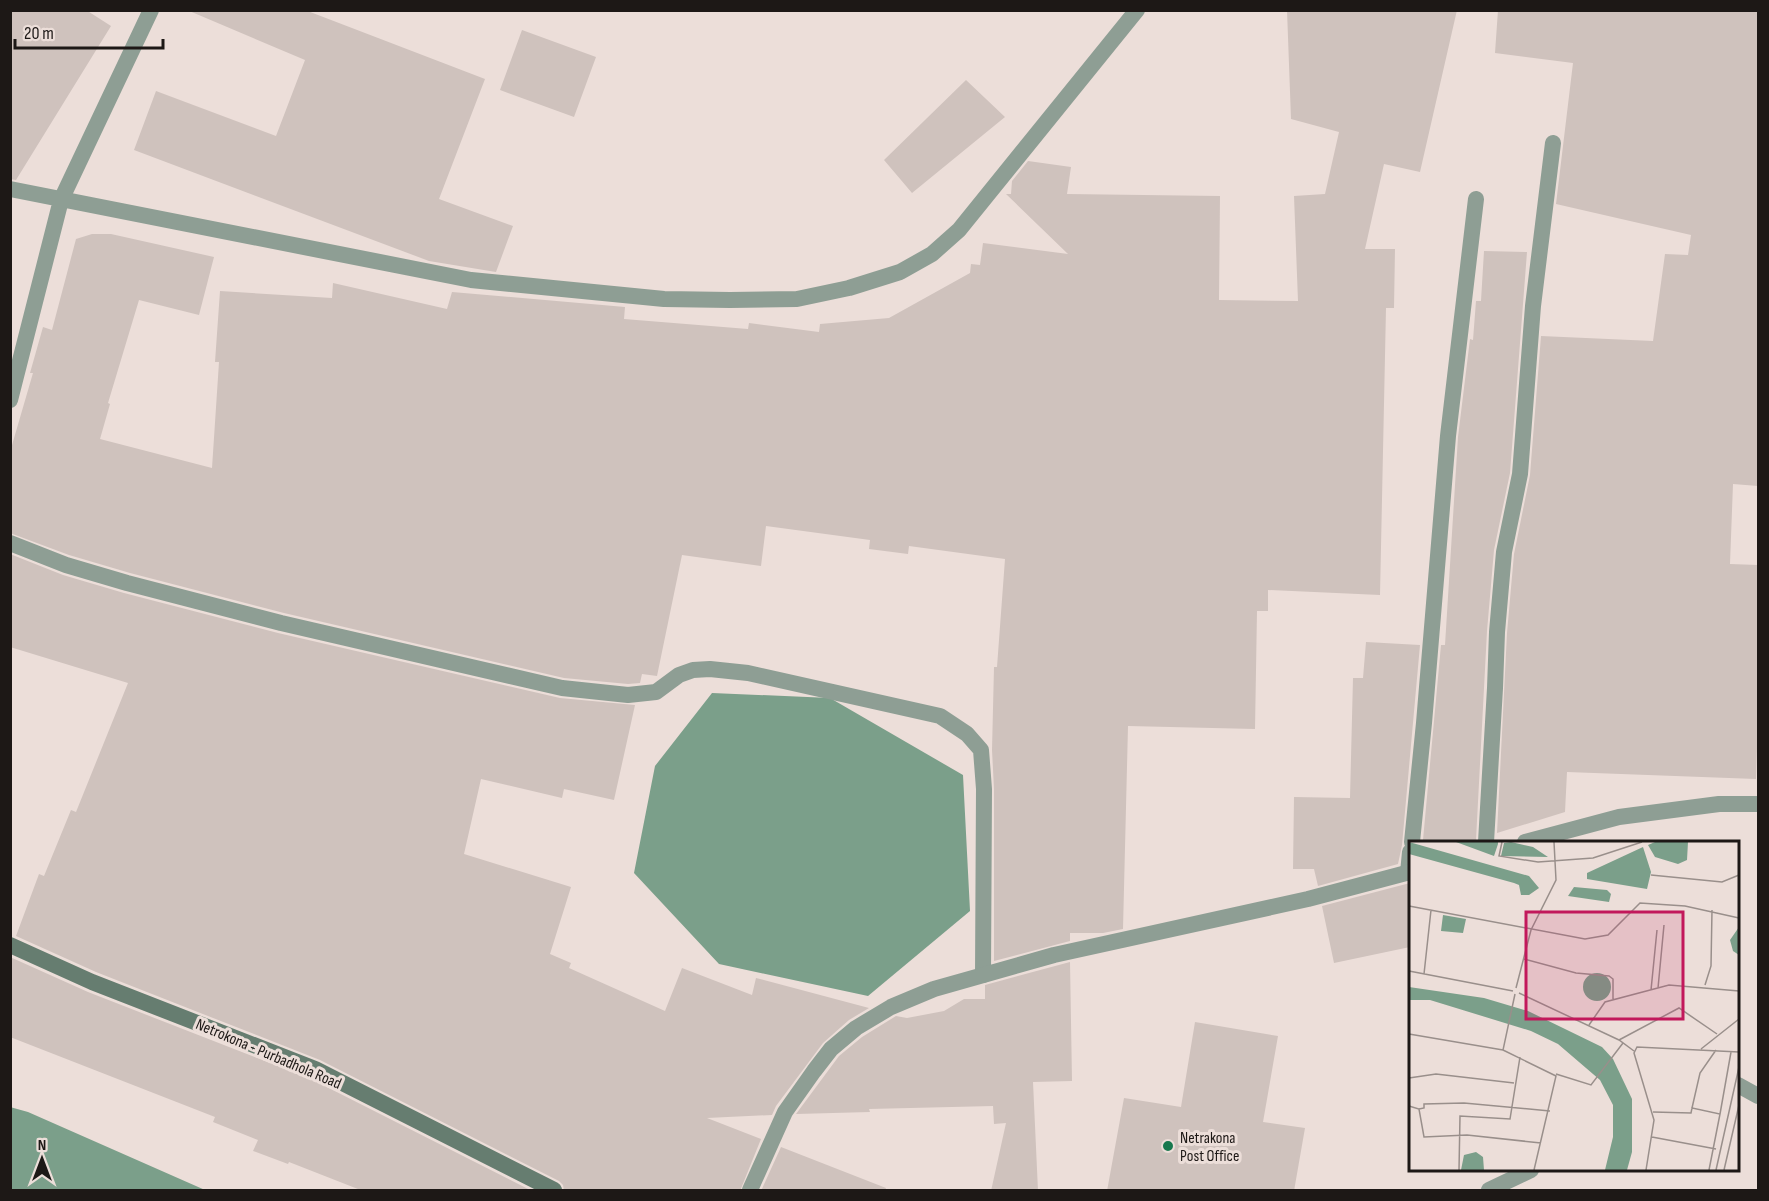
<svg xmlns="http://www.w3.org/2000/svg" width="1769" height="1201" font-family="'Sofia Sans Condensed',sans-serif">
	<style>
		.water { fill: #7b9f8a }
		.building { fill: #cfc2bd }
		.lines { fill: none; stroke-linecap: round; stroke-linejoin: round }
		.minor { stroke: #8e9e94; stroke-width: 16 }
		.tertiary { stroke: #8e9e94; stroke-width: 16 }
		.secondary { stroke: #667d70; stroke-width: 16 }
		.poi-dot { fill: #18784e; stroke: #ecded9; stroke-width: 2 }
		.labels { text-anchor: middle; stroke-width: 6; stroke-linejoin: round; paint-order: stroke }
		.street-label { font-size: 16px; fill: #1d1816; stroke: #ecded9 }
		.poi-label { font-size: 16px; fill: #1d1816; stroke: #ecded9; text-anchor: start }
		.inset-road { fill: none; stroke: #998f8b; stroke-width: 1.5 }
		.view { fill: #c2185b; fill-opacity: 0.15; stroke: #c2185b; stroke-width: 3 }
		.inset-edge { fill: none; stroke: #1d1816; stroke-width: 3 }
	</style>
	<rect width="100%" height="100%" fill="#ecded9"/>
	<path class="water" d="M712,693L830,698L963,775L970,911L868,996L719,964L634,873L655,766Z
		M10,1107L28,1112L205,1190H11Z"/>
	<path class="building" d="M10,10H86L111,26L16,180L10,179Z
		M187,10H305L485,79L439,199L513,226L496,272L429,261L134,150L156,91L276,136L305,60Z
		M1287,10H1457L1420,172L1384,164L1365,249H1395L1394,308H1386L1380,595L1268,590V611H1257L1255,729L1128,726L1123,929L1103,933H1070V941L994,961V789L992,750L994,667H997L1005,559L909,546L908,554L869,549L870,540L766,526L761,566L682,555L657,676L642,674L640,683L628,684L564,678L284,613L130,573L69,555L10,533V452L33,373H30L43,327L52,330L76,239L92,234H111L214,257L199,315L139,300L108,403L110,404L100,439L212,468L219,362H215L220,291L332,298L333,283L447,309L452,292L625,307L624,319L748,329L749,323L819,332L820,324L889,318L970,273L971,264L980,265L983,243L1068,254L1006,194H1011L1012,181L1028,161L1071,167L1067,194L1220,196L1219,300L1298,301L1294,196L1325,194L1339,132L1291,119Z
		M1498,10H1758V486L1733,484L1730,564L1758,565V718L1756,779L1567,772L1565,812L1497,833L1507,633L1514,554L1530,475L1541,336L1653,341L1665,254L1688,255L1691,235L1556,204L1573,63L1495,53Z
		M522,30L596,57L574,117L500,90Z
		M966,80L1005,117L912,193L884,160Z
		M1484,251L1527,252L1510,473L1494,550L1487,631L1476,840H1423L1441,645H1445L1458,437L1470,339L1473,340L1476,301H1481Z
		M10,554L63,575L124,593L278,633L560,698L635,705L614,800L564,789L562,798L481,779L464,854L571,887L550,954L571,963L569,968L665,1011L682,968L752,995L756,978L869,1008L849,1020L823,1043L776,1106L772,1115L707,1118L761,1139L740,1191H564L563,1185L559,1181L320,1060L96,972L16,936L39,874L44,876L71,810L76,812L128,683L10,647Z
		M1366,642L1420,645L1402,845L1398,864L1318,886L1314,869H1293L1294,797L1350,798L1353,678H1363Z
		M1410,883V947L1334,963L1322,906Z
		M10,957L88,992L311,1079L532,1191H363L289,1162L288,1164L253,1151L258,1140L213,1122L215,1117L10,1037Z
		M1070,962L1072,1081L1033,1082L1038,1191H991L1006,1123L994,1124L993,1106L869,1109L870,1112L796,1114L839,1056L862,1037L896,1016L907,1018L944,1011L964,999H985V985Z
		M1195,1022L1278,1036L1263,1122L1305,1128L1294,1191H1107L1124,1098L1181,1107Z
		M781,1147L886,1188L885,1191H761Z"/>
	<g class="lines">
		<path class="minor" d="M10,543L66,565L127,583L281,623L562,688L628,695L656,692L679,675L693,670L710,669L748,673L940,716L967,734L981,750L984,789L983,975
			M1412,842L1424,723L1448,436L1476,199
			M1486,842L1495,688L1497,632L1504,552L1520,474L1533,306L1553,143
			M1408,873L1410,852
			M1738,1085L1758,1096
			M1489,1190L1531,1170"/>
		<path class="tertiary" d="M10,189L471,280L664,299L730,300L797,299L849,288L900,272L932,254L959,230L1137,10
			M10,400L61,200L151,10
			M1525,842L1619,817L1719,804H1758
			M750,1190L785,1112L814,1071L831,1049L856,1028L891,1007L934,989L1054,955L1308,899L1410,872"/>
		<path class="secondary" d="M10,945L92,982L315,1069L554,1190"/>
	</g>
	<circle class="poi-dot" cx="1168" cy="1146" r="6"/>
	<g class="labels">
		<g class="street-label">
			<text transform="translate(269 1053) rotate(23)" y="6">Netrokona - Purbadhola Road</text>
		</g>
		<g class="poi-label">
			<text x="1180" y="1143">Netrakona<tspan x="1180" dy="18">Post Office</tspan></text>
		</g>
	</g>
	<g transform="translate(1409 841)">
		<rect width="330" height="330" fill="#ecded9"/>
		<path d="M0,1L120,35L130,47L120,54H112L110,44L105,42L0,13ZM47,1H89V3L85,15ZM102,1L124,6L139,16L92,15L95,2ZM246,1H279L278,19L269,23L246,16L239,4ZM234,6L242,31L238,48L178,38V32ZM165,46L198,49L202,53L200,61L159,55ZM34,74L57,78L54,92L32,90ZM330,86V114L324,110L321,99ZM174 146a14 14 0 1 1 28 0a14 14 0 1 1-28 0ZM0,146L75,157L119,170L193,206L204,218L223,258V311L218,329H196L204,296V264L191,239L149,203L122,190L21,159H0ZM67,311L74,316L75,329H52L55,314Z" fill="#7b9f8a"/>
		<path class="inset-road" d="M93,1L90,15L129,21L184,17L233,1M242,34L313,41L330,34M0,65L176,98L199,94L231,62L276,65L330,77M115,118L167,132L200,135L204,138V158M0,130L104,150M15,133L22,69M296,144L302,125L303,69M107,147L122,89L147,39L145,1M249,147L255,84M242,149L248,89M110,152L210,199L225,210M106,153L94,209L147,235L125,329M180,184L196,161L260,144L330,150M0,193L94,209M210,199L270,167L308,193M292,208L330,178M147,233L182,244L214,202M0,237L27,233L105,242M0,265L10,268L15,296L58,294L132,302M10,268L15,267V263L55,262L141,270M244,271L282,272L283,267M311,273L322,211M243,296L307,308M50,329L51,275L101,278L111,216M237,329L245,279L225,212L228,206L330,211M300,329L311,273L283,267L291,232L307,209M307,329L330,226M315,329L330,264"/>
		<path class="view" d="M117,71H274V178H117Z"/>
		<rect width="330" height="330" class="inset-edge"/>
	</g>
	<rect width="1769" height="1201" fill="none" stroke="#1d1816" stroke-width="24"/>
	<g transform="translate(42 1159)" stroke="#ecded9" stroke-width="4.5" paint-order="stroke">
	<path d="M0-4.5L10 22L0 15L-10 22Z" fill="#1d1816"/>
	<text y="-9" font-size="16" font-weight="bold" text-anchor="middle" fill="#1d1816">N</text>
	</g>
	<path d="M15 39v9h148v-9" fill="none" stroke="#1d1816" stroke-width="3"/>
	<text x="24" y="39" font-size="18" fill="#1d1816" stroke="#ecded9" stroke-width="4.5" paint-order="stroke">20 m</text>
</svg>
